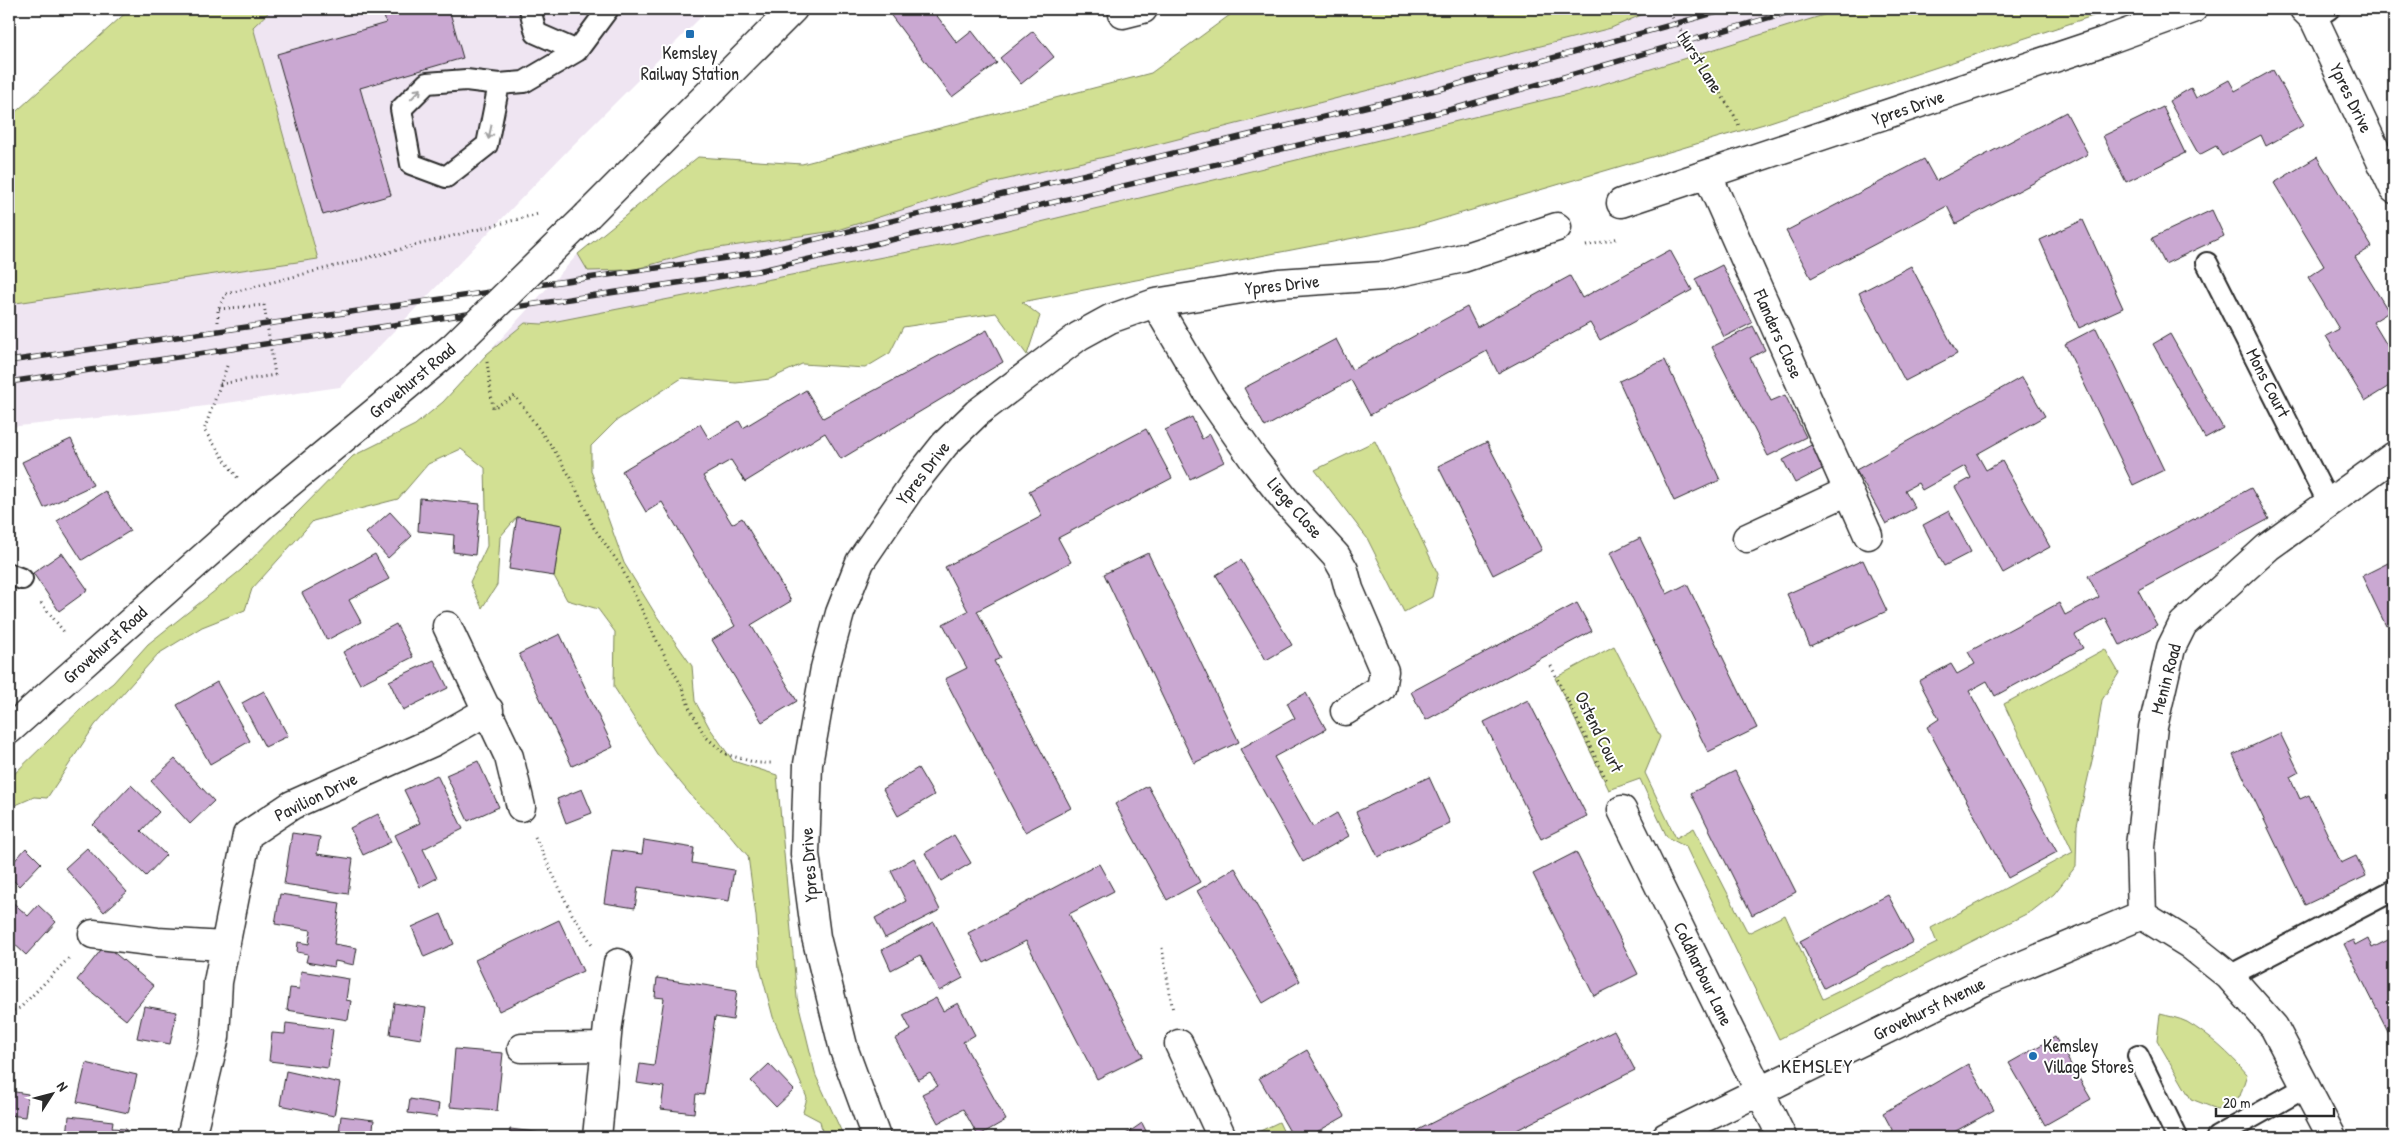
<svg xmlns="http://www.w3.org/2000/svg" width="2403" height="1146" font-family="'Patrick Hand',sans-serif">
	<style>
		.built { fill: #efe5f2 }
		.green { fill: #d2e093; stroke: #7e865f }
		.building { fill: #caa8d2; stroke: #2b2b2b }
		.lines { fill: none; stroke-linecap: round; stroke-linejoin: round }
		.lane-casing { stroke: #2b2b2b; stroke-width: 24 }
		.street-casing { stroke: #2b2b2b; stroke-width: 31 }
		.secondary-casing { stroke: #2b2b2b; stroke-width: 31 }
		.path { stroke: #2b2b2b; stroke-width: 3; stroke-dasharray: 1 4; stroke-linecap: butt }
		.lane { stroke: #fff; stroke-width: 20 }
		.street { stroke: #fff; stroke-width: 28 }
		.secondary { stroke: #fff; stroke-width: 28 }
		.rail-casing { stroke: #2b2b2b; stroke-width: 5.5 }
		.rail { stroke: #fff; stroke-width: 4; stroke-dasharray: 11; stroke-linecap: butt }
		.secondary-bridge-casing { stroke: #2b2b2b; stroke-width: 31; stroke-linecap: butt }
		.path-bridge { stroke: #2b2b2b; stroke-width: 3; stroke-dasharray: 1 4; stroke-linecap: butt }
		.secondary-bridge { stroke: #fff; stroke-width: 28 }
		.oneway { stroke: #a0a0a0 }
		.poi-dot { fill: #1f6fb2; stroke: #fff; stroke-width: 2 }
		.labels { text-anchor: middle; stroke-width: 4; stroke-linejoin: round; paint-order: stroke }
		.poi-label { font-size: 18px; fill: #2b2b2b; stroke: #fff }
		.street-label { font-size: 18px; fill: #2b2b2b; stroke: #fff }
		.quarter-label { font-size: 20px; letter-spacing: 1px; fill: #2b2b2b; stroke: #fff }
	</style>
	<rect width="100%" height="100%" fill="#fff"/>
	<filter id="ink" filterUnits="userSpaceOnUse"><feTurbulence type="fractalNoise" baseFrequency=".02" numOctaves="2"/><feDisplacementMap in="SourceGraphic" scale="10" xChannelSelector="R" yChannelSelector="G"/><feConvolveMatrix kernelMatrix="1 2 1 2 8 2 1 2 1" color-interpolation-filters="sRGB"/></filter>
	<g filter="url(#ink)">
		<path class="built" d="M272,9H709L568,150L340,387L184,409L9,427V304L318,259L253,27Z
			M1447,9H2114L1764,124L1421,225L487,354L578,254L698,157L802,164L1151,73Z"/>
		<path class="green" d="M130,9H272L253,27L318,259L9,304V118Z
			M1238,9H1655L1611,28L1135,150L982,185L834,231L698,251L633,270L588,271L578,254L698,157L802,164L1151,73Z
			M1843,9H2114L1764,124L1421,225L1022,302L1040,316L1027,355L996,313L903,327L890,353L865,368L802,364L770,379L736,383L682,378L616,421L591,446V471L624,563L656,615L692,666L695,701L709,727L733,761L777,775L797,998L816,1076L844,1137H823L820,1121L803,1112L807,1098L773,1017L760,968L756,916L748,856L724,828L695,800L657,754L614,687L615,632L598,609L567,600L554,576L562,525L517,517L500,537L497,585L482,608L470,582L487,546L485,468L461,449L428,464L398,499L313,521L252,589L245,610L202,627L158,654L95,725L47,798L34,797L9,808V779L87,703L113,683L148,644L241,570L353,456L415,425L443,402L487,354L525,323L542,324L954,243L1577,92Z
			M1375,441L1438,574L1432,597L1404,612L1367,538L1315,470Z
			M1614,646L1660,737L1645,773L1676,838L1694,828L1748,933L1785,915L1823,999L1937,943L1931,928L2073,852L2004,704L2105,649L2119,673L2102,700L2094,752L2077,825L2076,866L2054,894L2032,911L1779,1039L1686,847L1667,837L1640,779L1609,790L1555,678Z
			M2160,1014C2168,1016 2179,1018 2187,1022C2209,1035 2230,1054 2247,1074L2240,1096L2217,1109L2191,1099L2157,1040Z
			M1279,1122L1286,1137H1255L1254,1134Z"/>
		<path class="building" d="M382,9H449L463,58L360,88L391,195L323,215L277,54L386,23Z
			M886,9H932L957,43L972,31L997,63L952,97Z
			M1033,31L1054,57L1021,84L1000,58Z
			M2273,70L2304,125L2266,146L2261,135L2222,156L2216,146L2199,155L2169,101L2191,88L2196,98L2229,80L2235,91Z
			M2163,107L2185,153L2126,182L2103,136Z
			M2066,112L2088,154L1956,224L1947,206L1811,278L1786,231L1924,159L1936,181Z
			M2317,157L2372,247L2355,257L2389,312L2373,322L2394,357V383L2365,401L2326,336L2339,329L2308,277L2324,266L2274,183Z
			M2212,210L2224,236L2165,264L2152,238Z
			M2083,220L2123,308L2079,328L2040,240Z
			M1670,250L1692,290L1600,340L1590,323L1498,373L1487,351L1370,415L1351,380L1265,427L1244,388L1336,339L1352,370L1467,307L1477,327L1570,276L1582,298Z
			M1722,265L1752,323L1724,337L1695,279Z
			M1911,266L1957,354L1905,381L1859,293Z
			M1753,326L1765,350L1750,358L1771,401L1785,395L1806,437L1768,456L1712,347Z
			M2096,328L2164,470L2133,485L2065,344Z
			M987,330L1003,362L841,459L825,433L745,482L731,460L703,476L732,524L742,518L791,601L751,625L797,701L762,722L712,640L735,626L662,502L646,512L622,471L700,424L709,439L739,421L743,428L806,390L823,418Z
			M2170,334L2223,428L2205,438L2153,344Z
			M1665,360L1720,480L1674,501L1619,381Z
			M2022,377L2045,416L1977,454L1986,470L2002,461L2050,547L2003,573L1955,487L1971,478L1965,466L1922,490L1918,483L1905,490L1915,508L1886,524L1856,470Z
			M1192,417L1202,439L1210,434L1224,462L1190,479L1165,430Z
			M1146,429L1172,478L1058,538L1071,562L977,611L1001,658L994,661L1071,808L1025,832L945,679L967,668L943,624L968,611L945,567L1042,516L1029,491Z
			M71,439L93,485L44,508L22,462Z
			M1487,442L1542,550L1493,575L1438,466Z
			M1817,442L1830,465L1795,483L1783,460Z
			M2251,488L2269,519L2138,590L2157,625L2120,645L2106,618L2075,635L2083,648L1995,696L1987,681L1969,691L2057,852L2008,878L1927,727L1939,719L1919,681L1951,664L1957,674L1975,664L1968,652L2059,603L2065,615L2099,597L2088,576Z
			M105,491L130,531L82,560L57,521Z
			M420,498L480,504L475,555L453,552L454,535L418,531Z
			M1949,511L1971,552L1944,566L1923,525Z
			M390,512L412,536L388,558L366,533Z
			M517,517L562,525L554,576L509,569Z
			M1640,538L1667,594L1687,584L1757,728L1708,752L1610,553Z
			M62,553L88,590L59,611L33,573Z
			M1148,553L1239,742L1194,763L1104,574Z
			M375,554L389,579L349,600L361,622L327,640L302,593Z
			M1241,560L1292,645L1266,660L1216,575Z
			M1863,560L1887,611L1810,646L1787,594Z
			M2394,560V622L2386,626L2362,576Z
			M1577,603L1592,631L1426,720L1411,692Z
			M396,624L413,657L360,684L343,652Z
			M560,634L613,747L572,766L519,654Z
			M434,660L448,688L403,710L389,681Z
			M217,682L250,741L210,764L177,705Z
			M264,691L288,736L265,747L242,703Z
			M1306,693L1326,729L1274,757L1313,827L1337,813L1349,836L1303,862L1240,749L1295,718L1287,703Z
			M1528,700L1587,816L1541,839L1484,722Z
			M2280,733L2299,772L2290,777L2300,799L2309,795L2341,863L2356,856L2366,876L2305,905L2233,755Z
			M175,759L214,801L190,824L151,781Z
			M478,761L499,807L468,821L446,775Z
			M918,768L934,795L898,816L883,789Z
			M1735,771L1796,892L1752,915L1691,793Z
			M437,775L463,829L423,849L437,878L420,887L395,835L420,823L404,790Z
			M1429,777L1450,823L1378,857L1356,812Z
			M131,785L159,812L141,831L166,855L146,876L93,825Z
			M1148,786L1200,882L1167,900L1115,804Z
			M582,789L592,813L566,823L557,799Z
			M378,814L391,842L363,855L350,828Z
			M292,833L320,837L317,854L353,859L348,894L284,884Z
			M954,835L971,863L941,881L925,853Z
			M644,840L694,848L692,863L734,870L729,901L638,887L635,908L604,903L612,850L642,854Z
			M26,848L41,863L19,886L9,876V867Z
			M87,848L127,892L104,912L65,868Z
			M1576,852L1638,974L1594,996L1533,874Z
			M914,858L940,910L885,938L875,918L906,901L891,871Z
			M1099,864L1114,891L1069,914L1143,1056L1097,1079L1026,941L984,963L968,933Z
			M1235,868L1300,981L1263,1003L1197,891Z
			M280,894L340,903L334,944L357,948L354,965L335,961L334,967L306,962L308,954L297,952L298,942L309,944L311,930L275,924Z
			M1888,895L1913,942L1824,988L1800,941Z
			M9,899L28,916L38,905L56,922L26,955L9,939Z
			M441,914L454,944L424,957L412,927Z
			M559,920L583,971L499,1011L475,960Z
			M934,922L963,978L939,991L920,955L891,970L882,950Z
			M2394,937V1043L2344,944L2353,940L2355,945L2368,938L2372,948Z
			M105,945L154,986L126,1020L77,980Z
			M301,971L349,979L346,1000L351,1001L348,1020L287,1010L290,988L299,989Z
			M657,978L737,990L733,1020L715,1017L704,1095L696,1094L694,1113L661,1109L664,1087L637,1083L640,1064L654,1066L664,998L655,997Z
			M936,998L943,1011L958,1003L975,1035L963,1042L1006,1120L978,1136L963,1109L938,1123L922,1094L938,1086L930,1073L918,1080L895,1039L911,1030L903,1015Z
			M394,1003L426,1008L421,1039L390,1034Z
			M144,1006L177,1012L170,1044L137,1038Z
			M286,1023L333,1029L328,1068L269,1061L272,1033L285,1034Z
			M1614,1030L1635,1070L1503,1137H1404Z
			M2055,1037L2091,1099L2045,1125L2009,1063Z
			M455,1049L503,1053L497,1111L450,1107Z
			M1307,1050L1345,1116L1308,1137H1293L1259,1078Z
			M86,1063L137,1075L128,1113L77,1102Z
			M769,1064L794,1090L776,1107L751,1081Z
			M1968,1064L1994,1110L1945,1137H1896L1883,1113Z
			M286,1071L340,1083L334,1116L280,1105Z
			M9,1091L28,1094L25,1117L9,1115Z
			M410,1099L439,1104L437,1117L408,1113Z
			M69,1116L113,1121L112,1128L126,1129L125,1137H67Z
			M341,1116L374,1120L372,1137L339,1133Z
			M1142,1123L1149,1137H1122Z
			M510,1129L576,1137H509Z"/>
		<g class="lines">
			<g class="lane-casing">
				<path id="lane" d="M530,9L536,33L577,51L608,9
					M2314,19L2329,9
					M499,84L487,145L446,177L411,164L401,109L427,83L466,80L499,84L524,82L577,51
					M2207,263L2329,504
					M9,574L22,579
					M2229,976L2394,890
					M2138,1056L2177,1137
					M2217,1137L2306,1087"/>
			</g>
			<g class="street-casing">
				<path id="street" d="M2304,9L2314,19L2394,189
					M1123,14L1143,9
					M1708,176L1868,535
					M1621,203L2102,42L2193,9
					M1155,303L1209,395L1254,460L1286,501L1336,556L1344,570L1349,589L1384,671L1381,689L1345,711
					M1747,538L1848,491
					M447,626L509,757L521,807
					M1622,810L1782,1137
					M2142,915L2140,846L2153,727L2171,648L2183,624L2268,547L2394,456
					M2142,915L2189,944L2229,976L2274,1027L2332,1137
					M93,934L157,942L224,946
					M1179,1044L1222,1137
					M522,1048L606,1047
					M191,1137L215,1037L218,982L247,835L292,805L433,742L489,710
					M597,1137L608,1025L618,963
					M876,1137L844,1050L816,937L805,854L808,764L825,668L840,613L860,562L914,483L945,444L977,413L1079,336L1110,319L1155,303L1279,283L1383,276L1463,258L1557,227
					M1666,1137L1983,982L2142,915"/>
			</g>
			<g class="secondary-casing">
				<path id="secondary" d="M588,215L793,9
					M9,730L259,508L385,404"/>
			</g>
			<path class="path" d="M1734,115L1740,128
				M1586,246L1619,238
				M219,309L264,305
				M218,322V309L226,294L538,214
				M487,362L493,408L515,396L554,450L571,478L594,528L620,565L657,641L681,685L690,709L705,736L725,754L757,763H773
				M227,366L204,430L239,480
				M220,384L275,375
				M41,603L65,633
				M1551,666L1607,781
				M535,837L572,914L592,944
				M1162,948L1173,1011
				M9,1012L20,1008L69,958"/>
			<use href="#lane" class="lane"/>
			<use href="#street" class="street"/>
			<use href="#secondary" class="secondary"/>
			<g class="rail-casing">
				<path id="rail" d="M9,361L754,254L1448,87L1728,9
					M9,382L758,271L1453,109L1799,9"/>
			</g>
			<use href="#rail" class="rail"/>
			<g class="secondary-bridge-casing">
				<path id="secondary-bridge" d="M385,404L453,347L588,215"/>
			</g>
			<path class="path-bridge" d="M1667,9L1734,115
				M264,305L275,375"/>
			<use href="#secondary-bridge" class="secondary-bridge"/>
		</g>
		<defs><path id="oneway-shaft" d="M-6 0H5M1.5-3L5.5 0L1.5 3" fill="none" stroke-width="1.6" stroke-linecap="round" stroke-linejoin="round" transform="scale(1.25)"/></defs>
		<g class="oneway">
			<use href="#oneway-shaft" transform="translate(416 94) rotate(-46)"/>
			<use href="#oneway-shaft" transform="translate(490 132) rotate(102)"/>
		</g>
	</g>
	<g class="poi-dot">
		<rect x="685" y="29" width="10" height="10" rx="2.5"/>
		<circle cx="2033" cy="1056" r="5"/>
	</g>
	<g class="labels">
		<g class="poi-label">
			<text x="690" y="59">Kemsley<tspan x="690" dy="21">Railway Station</tspan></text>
			<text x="2043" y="1052" text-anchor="start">Kemsley<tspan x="2043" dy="21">Village Stores</tspan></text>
		</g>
		<g class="street-label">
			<text transform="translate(1700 62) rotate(58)" y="6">Hurst Lane</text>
			<text transform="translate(2351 98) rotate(64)" y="6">Ypres Drive</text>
			<text transform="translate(1908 108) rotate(-19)" y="6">Ypres Drive</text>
			<text transform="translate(1282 285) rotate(-6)" y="6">Ypres Drive</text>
			<text transform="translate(1778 334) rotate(66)" y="6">Flanders Close</text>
			<text transform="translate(412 381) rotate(-40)" y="6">Grovehurst Road</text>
			<text transform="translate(2268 383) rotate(63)" y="6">Mons Court</text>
			<text transform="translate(923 473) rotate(-52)" y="6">Ypres Drive</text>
			<text transform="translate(1295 508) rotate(49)" y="6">Liege Close</text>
			<text transform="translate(105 645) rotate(-42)" y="6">Grovehurst Road</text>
			<text transform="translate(2166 679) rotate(-75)" y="6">Menin Road</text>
			<text transform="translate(1599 732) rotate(64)" y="6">Ostend Court</text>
			<text transform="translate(316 797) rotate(-26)" y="6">Pavilion Drive</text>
			<text transform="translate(809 865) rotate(-94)" y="6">Ypres Drive</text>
			<text transform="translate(1703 974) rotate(64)" y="6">Coldharbour Lane</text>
			<text transform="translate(1929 1009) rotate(-26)" y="6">Grovehurst Avenue</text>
		</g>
		<g class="quarter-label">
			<text x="1817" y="1073">KEMSLEY</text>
		</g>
	</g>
	<rect width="2403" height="1146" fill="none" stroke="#fff" stroke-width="30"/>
	<rect x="15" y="15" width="2373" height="1116" fill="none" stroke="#2b2b2b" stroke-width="2" filter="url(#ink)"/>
	<g transform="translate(52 1094) rotate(54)" stroke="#ffffff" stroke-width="4" paint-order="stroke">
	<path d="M0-4L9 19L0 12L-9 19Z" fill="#2b2b2b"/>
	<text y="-8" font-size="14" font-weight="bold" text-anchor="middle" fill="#2b2b2b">N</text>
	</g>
	<path d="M2216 1108v8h118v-8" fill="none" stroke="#2b2b2b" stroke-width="2.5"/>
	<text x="2223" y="1108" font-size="15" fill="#2b2b2b" stroke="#ffffff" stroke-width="4" paint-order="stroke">20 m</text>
</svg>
